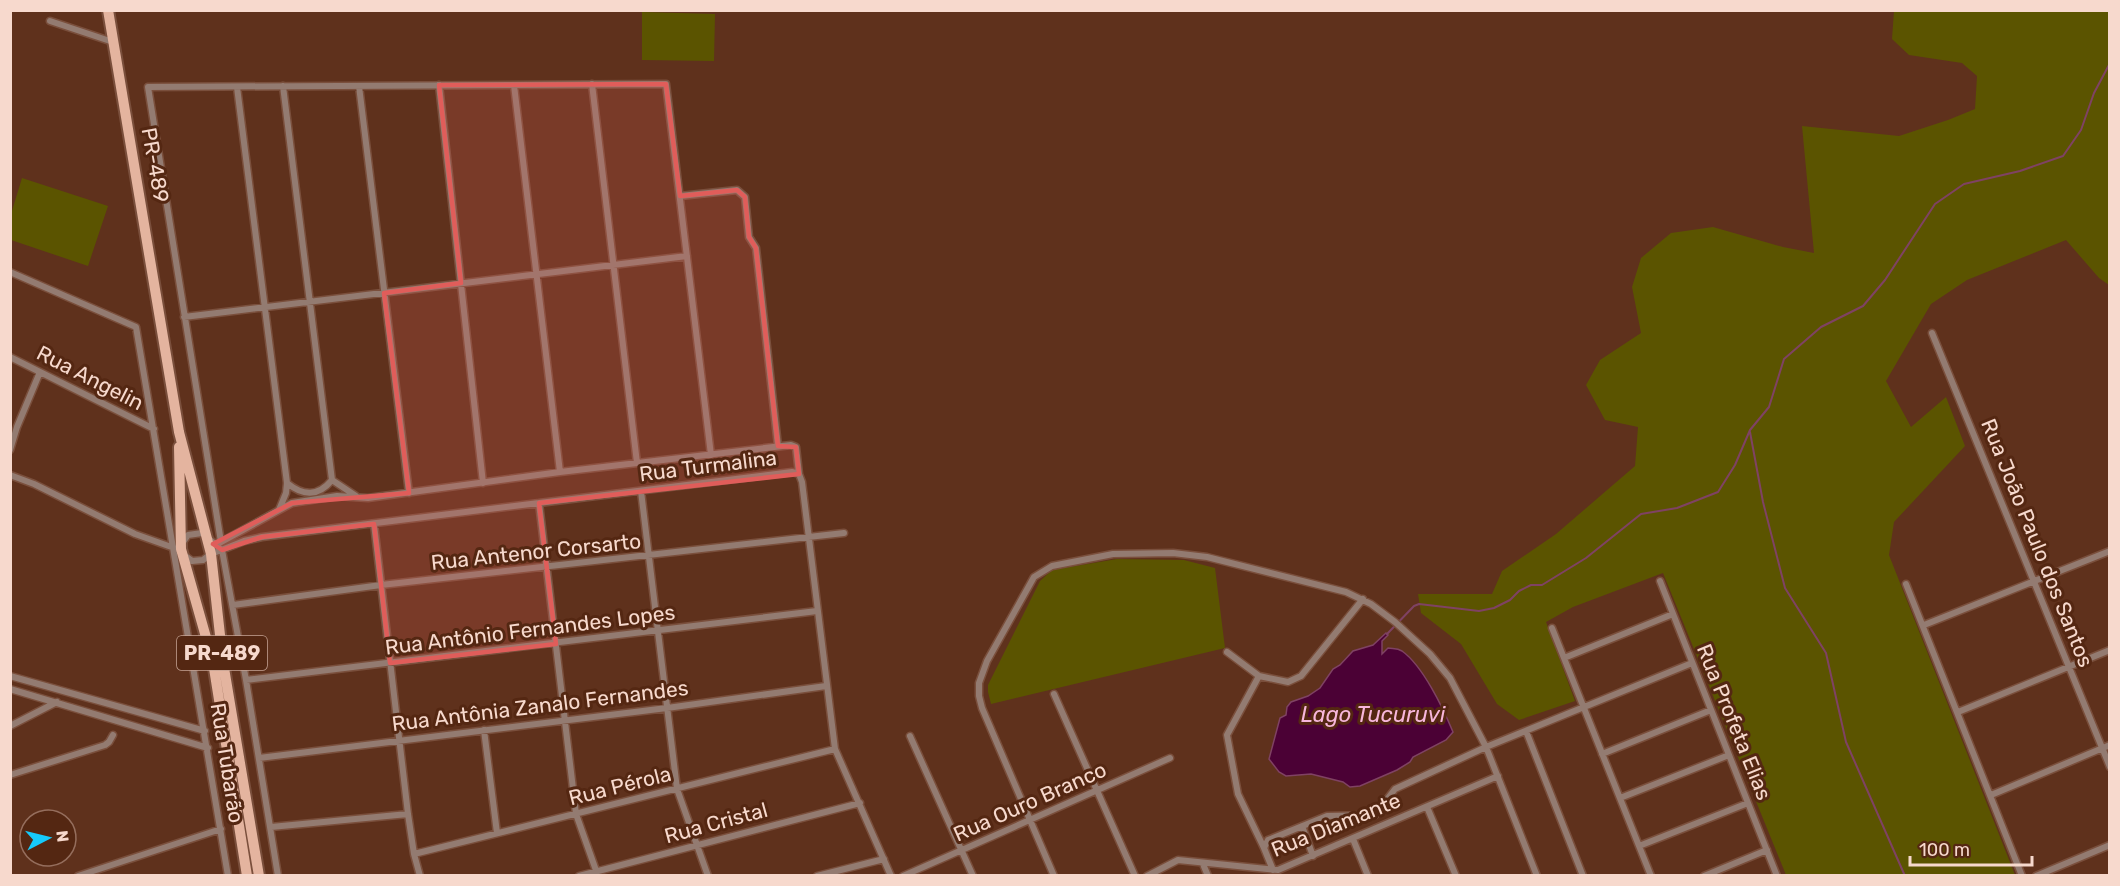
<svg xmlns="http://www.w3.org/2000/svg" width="2120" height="886" font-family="Rubik,sans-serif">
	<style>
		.green { fill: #5b5400 }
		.water { fill: #4b0135; stroke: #7f4263; stroke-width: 1.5 }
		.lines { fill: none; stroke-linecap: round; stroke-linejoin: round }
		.stream { stroke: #7f4263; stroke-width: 2 }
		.street-casing { stroke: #7a4f3c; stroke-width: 9 }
		.primary-casing { stroke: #7a4f3c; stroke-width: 14 }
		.street { stroke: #937b71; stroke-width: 6 }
		.primary { stroke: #e4b49f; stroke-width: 10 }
		.marked { fill: #e05d5a; fill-opacity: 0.2; stroke: #e05d5a; stroke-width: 4.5; stroke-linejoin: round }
		.labels { text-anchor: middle; stroke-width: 6; stroke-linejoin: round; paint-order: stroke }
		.shield { fill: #542712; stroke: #c6a495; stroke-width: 1.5 }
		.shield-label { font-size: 20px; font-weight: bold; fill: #f7d9cd }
		.street-label { font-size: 21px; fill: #f7d9cd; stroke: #542712 }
		.water-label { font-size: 22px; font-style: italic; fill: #f7b6db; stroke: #542712 }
	</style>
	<rect width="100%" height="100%" fill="#5f311c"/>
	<path class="green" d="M1894,11H2109V285L2099,278L2066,240L1967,280L1931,304L1886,381L1911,427L1946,397L1965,446L1894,522L1889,555L2015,875H1786L1663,573L1573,607L1546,622L1575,701L1519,720L1497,704L1461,644L1421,613L1418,594H1492L1502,571L1556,534L1635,466L1638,427L1605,420L1586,385L1600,360L1641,333L1632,287L1641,258L1671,233L1713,227L1783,247L1814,253L1802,126L1899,136L1948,120L1975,109L1977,76L1962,63L1909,55L1892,39Z
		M642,12L715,14L714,61L642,60Z
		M22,178L108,206L88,266L11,240V214Z
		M1117,559L1184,560L1215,568L1225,648L991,704L988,692V685L1040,581L1052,570Z"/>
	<path class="water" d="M1386,633L1388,635L1382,641V654L1388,648C1393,649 1397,648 1402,651C1423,666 1443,708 1453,732L1446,740L1413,757L1410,762L1397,770L1360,786L1350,787L1343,782L1311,774L1286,776L1279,772L1269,759L1280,718L1286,715L1287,707L1291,702L1308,696L1320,688L1333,669L1340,665L1353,651L1373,645Z"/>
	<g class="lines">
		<path class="stream" d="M1750,432L1763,502L1785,588L1826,653L1846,742L1905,876
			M1387,634L1414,606L1419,604L1479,611L1494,608L1510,600L1519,591L1531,585H1542L1586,558L1641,514L1677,508L1718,492L1735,465L1750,430L1769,407L1784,359L1821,327L1863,306L1885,280L1935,204L1964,184L2020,171L2063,156L2081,130L2094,93L2110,63"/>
		<g class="street-casing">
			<path id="street" d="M50,21L113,42
				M592,84L637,463
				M439,85L483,483
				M514,85L560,472
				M283,86L332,480C318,497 303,496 287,483
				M359,86L409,493
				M237,87L287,483L286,493L279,510
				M680,196L737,190L745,197L749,237L756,248L778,446
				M10,272L136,327L228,876
				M184,317L687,256
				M1932,333L2110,767
				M10,357L154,429
				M10,450L17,427L40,372
				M10,475L34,484L135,534L177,549
				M332,480L356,496
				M641,491L677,789L708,876
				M539,503L576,814L598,876
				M374,524L408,814L414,854L420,876
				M183,542L188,535L202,533L222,550L246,680L278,876
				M221,542L148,87L666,84L711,455
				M211,554L244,541L262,537L792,472L799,474L802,482L835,749L891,876
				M184,555L192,561L203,560L211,554L213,544L221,542L292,503L337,496L368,498L560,472L791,445L796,447L799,474
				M1660,581L1777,876
				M1906,584L2022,876
				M233,605L381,585L844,533
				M1924,625L2110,551
				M1552,628L1651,876
				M1227,652L1259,676L1288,682L1301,676L1363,599
				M1564,658L1673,614
				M10,676L205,731
				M1259,676L1227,735L1238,794L1264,848
				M246,680L817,611
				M10,689L208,748
				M1054,694L1135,876
				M1958,712L2110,650
				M10,726L57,702
				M484,730L497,833
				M1526,731L1583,876
				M910,736L973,876
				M1602,754L1711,710
				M259,758L667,708L826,686
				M10,775L105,745L109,742L113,735
				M1991,795L2110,745
				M1620,798L1729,755
				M1427,807L1456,876
				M1302,826L1313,856
				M271,827L408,814
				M1353,839L1368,876
				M1639,846L1748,803
				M414,854L835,749
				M1203,864L1208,876
				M1273,870L1264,848L1268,840L1327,816L1375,815L1395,789L1486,747L1692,663
				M78,876L221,829
				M579,876L860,803
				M817,876L884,859
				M903,876L1170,758
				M1054,876L982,708L979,696V683L987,661L1034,577L1052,566L1113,554L1173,553L1207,557L1346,592L1371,604L1395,622L1430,654L1450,678L1486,747L1537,876
				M1147,876L1178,860L1278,870L1498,776
				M1704,876L1767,850
				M2036,876L2110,845"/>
		</g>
		<g class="primary-casing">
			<path id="primary" d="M108,10L179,432L211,554L223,662L259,876
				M179,447L181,549L213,662L247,876"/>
		</g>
		<use href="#street" class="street"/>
		<use href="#primary" class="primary"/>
	</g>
	<path class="marked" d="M666,84L680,196L737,190L745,197L749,237L756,248L778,446L796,447L799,474L539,503L556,644L390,663L374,524L262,537L222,550L213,544L292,503L409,493L384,293L461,283L439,85Z"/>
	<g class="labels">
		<rect class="shield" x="177" y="636" width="90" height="34" rx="4.5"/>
		<g class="shield-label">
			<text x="222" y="660">PR-489</text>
		</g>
		<g class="street-label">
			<text transform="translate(155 165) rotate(80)" y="7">PR-489</text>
			<text transform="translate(90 378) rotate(27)" y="7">Rua Angelin</text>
			<text transform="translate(708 466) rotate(-7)" y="7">Rua Turmalina</text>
			<text transform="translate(2037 543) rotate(68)" y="7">Rua João Paulo dos Santos</text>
			<text transform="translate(536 552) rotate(-6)" y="7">Rua Antenor Corsarto</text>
			<text transform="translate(530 630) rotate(-7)" y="7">Rua Antônio Fernandes Lopes</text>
			<text transform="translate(540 706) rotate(-7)" y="7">Rua Antônia Zanalo Fernandes</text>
			<text transform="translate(1734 722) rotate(68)" y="7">Rua Profeta Elias</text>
			<text transform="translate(227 763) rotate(81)" y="7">Rua Tubarão</text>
			<text transform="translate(620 786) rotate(-14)" y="7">Rua Pérola</text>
			<text transform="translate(1030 802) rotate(-24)" y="7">Rua Ouro Branco</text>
			<text transform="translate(716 823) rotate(-15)" y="7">Rua Cristal</text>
			<text transform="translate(1336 825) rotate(-22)" y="7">Rua Diamante</text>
		</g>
		<g class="water-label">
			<text x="1373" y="722">Lago Tucuruvi</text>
		</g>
	</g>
	<rect width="2120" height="886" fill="none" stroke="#f7d9cd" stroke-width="24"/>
	<g transform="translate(48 838) rotate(83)"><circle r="28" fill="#542712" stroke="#956e5d" stroke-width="1.5"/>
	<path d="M0-4.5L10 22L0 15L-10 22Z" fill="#16cafb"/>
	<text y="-9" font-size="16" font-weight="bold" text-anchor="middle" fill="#f7d9cd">N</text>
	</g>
	<path d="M1910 856v9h122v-9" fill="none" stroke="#f7d9cd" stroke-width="3"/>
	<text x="1919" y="856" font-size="18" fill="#f7d9cd" stroke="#542712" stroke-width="4.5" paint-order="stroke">100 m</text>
</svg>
